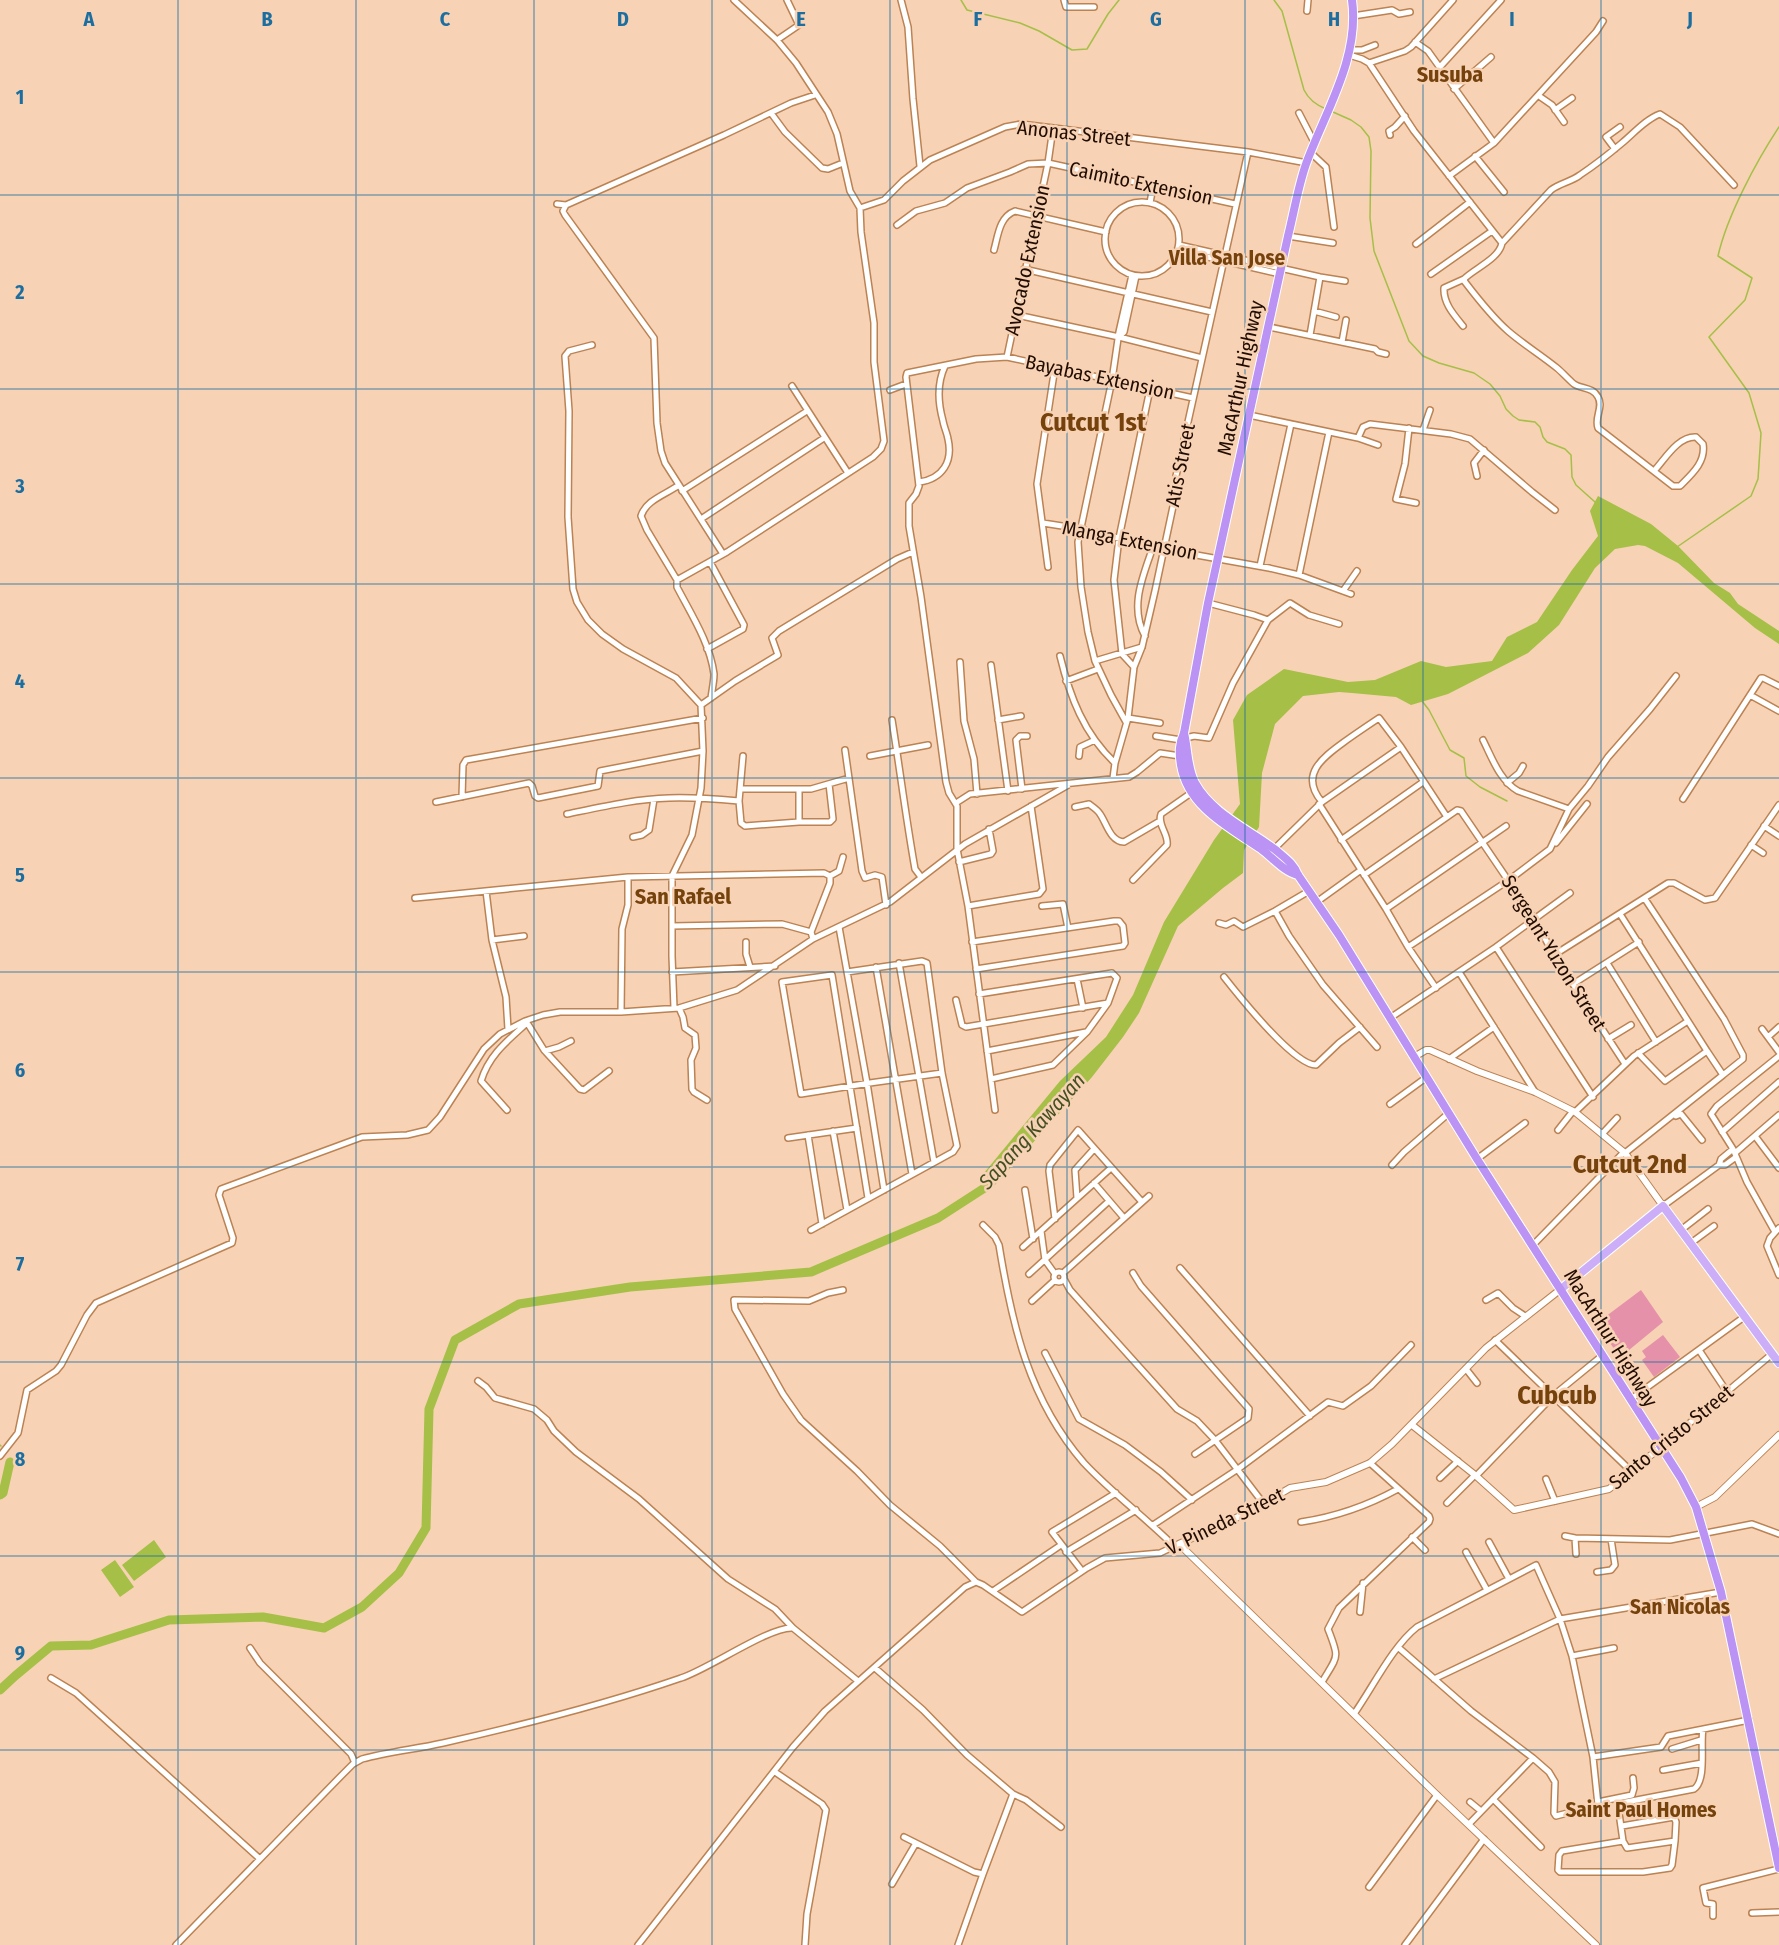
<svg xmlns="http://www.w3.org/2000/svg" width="1779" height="1945" font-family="'Fira Sans Condensed',sans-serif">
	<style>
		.green { fill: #e591aa }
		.water { fill: #a5bf47 }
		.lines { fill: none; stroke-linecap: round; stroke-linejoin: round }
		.stream { stroke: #a5bf47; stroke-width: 1.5 }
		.river { stroke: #a5bf47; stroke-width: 9 }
		.minor-casing { stroke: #bb8353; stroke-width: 8 }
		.tertiary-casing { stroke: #bb8353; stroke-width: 8 }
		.primary-casing { stroke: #fff; stroke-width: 10 }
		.trunk-casing { stroke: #fff; stroke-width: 10 }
		.minor { stroke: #fff; stroke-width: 5 }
		.tertiary { stroke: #fff; stroke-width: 6 }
		.primary { stroke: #cbaef7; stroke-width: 8 }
		.trunk { stroke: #ba93f4; stroke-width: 8 }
		.grid { fill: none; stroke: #1b6e9f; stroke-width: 1.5; stroke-opacity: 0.55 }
		.labels { text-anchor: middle; stroke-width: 5; stroke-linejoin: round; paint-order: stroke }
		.street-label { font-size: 20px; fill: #210c00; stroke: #f7d2b5 }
		.neighbourhood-label { font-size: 21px; font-weight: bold; fill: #75420c; stroke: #f7d2b5 }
		.water-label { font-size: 21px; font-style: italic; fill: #455021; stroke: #f7d2b5 }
		.quarter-label { font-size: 22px; font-weight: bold; fill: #75420c; stroke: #f7d2b5 }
		.district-label { font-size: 26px; font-weight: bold; fill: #75420c; stroke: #f7d2b5 }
		.grid-label { font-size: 20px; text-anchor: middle; font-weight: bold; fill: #1b6e9f; stroke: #f7d2b5; stroke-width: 5; stroke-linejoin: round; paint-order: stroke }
	</style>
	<rect width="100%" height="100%" fill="#f7d2b5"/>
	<path class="green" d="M1641,1290L1663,1322L1623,1355H1618L1597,1323Z
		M1663,1335L1680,1357L1654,1377L1642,1360L1646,1357L1642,1351Z"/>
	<path class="water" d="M1598,496L1651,524L1678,546L1714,583L1730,593L1738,604L1779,631V644L1755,628L1678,563L1645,546L1638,545L1615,549L1595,568L1559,625L1528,653L1448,694L1411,705L1396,697L1352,693L1339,692L1303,696L1275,724L1262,773L1259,827L1244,850L1243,873L1223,888L1178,926L1139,1013L1123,1037L1092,1077L994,1186L984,1173L1060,1081L1106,1037L1133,995L1164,922L1214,840L1240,804L1233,720L1247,695L1284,669L1348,682L1375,680L1421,661L1446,667L1492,661L1507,637L1537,622L1572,570L1598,536L1590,511Z
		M154,1540L166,1557L134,1581L122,1565Z
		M115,1560L134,1587L120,1597L101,1570Z"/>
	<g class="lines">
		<path class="stream" d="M961,0L967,10L1020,23L1039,31L1072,50L1087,49L1108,14L1119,0
			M1274,0L1282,11L1304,90C1309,100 1316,105 1326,109
			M1333,112L1351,120L1361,127L1369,137L1371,151L1370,218L1374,251L1409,341L1423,356L1439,363L1474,373L1490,384L1500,396L1506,409L1513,416L1519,420L1535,422L1540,427L1543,437L1547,442L1565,449L1571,455L1572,477L1576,485L1595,502
			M1677,547L1751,496L1758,479L1761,433L1749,393L1709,337L1745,300L1752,278L1718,256C1727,216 1756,162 1779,127
			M1422,701L1429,710L1450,750L1464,758L1466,776L1480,787L1507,801
			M0,1445L1,1446"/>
		<path class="river" d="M0,1495L3,1493L10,1462
			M0,1690L15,1676L51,1646L91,1645L169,1620L263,1617L324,1628L362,1607L399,1573L426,1528L429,1409L455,1340L519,1304L630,1287L811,1272L938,1218L986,1187L998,1173"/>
		<g class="minor-casing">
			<path id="minor" d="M734,0L777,40L796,63L828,112L837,134L850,191L860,208L884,200L903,181L930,160L1005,127L1021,124L1248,152L1307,163
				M901,0L908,27L913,99L920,166
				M1064,0L1066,7H1094
				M1307,11L1308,0
				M1353,16L1392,10L1399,14L1410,12
				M777,40L799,25L787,0
				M1415,42L1428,51L1433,58L1494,143
				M1350,50H1362L1375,45
				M1349,55L1362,59L1369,63L1414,131L1502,243C1499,259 1475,268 1464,279L1465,282C1478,299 1492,317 1508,331C1523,344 1541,355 1557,368C1563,373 1568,379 1574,384C1581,389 1593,387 1598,397C1604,407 1594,417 1598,428L1673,486H1680C1692,474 1706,462 1703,444L1696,437C1678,436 1665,459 1654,471
				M1369,63L1405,51L1411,47L1453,0
				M1439,68L1501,0
				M1454,89L1491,57
				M1539,96L1552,105L1564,122
				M1555,110L1572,98
				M771,113L785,132L822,168L828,169L843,163
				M1299,113L1314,142
				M1390,135L1389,131L1395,127L1405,116
				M1615,149L1606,137L1620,127
				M1311,153L1326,167L1334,227
				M1475,156L1504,192
				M1449,176L1494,143L1596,32L1603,21
				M1105 239a37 37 0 1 1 74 0a37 37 0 1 1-74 0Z
				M1150,203L1153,186
				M557,204L566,205L724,135L791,103L815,95
				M566,205L563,211L565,215L654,338L657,423L661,451L665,463L723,554
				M897,225L916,211L945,203L967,188L1010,172L1028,164L1048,163L1235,204
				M1288,236L1333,243
				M1502,243L1551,190C1560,183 1571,182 1580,175C1595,165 1609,154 1622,143C1634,133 1646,119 1660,114L1680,127L1734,185
				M1416,244L1470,202
				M1179,245L1320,277L1345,281
				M994,250C998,236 999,217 1015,211L1106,232
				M1177,250L1280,274
				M1024,269L1212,312
				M1431,274L1492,231
				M1314,311L1336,317
				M1017,315L1119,337L1202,358
				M1463,326C1454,315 1443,303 1444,288L1464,279
				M1269,327L1375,349L1378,352L1386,354
				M1310,335L1320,277
				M1119,337L1124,332L1136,276
				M1342,342L1346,320
				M592,345L569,351L565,356L569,411L568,517L573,589L577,602L588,620L602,634L623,649L676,678L701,705L703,751L701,788L692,835L672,876V956L674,1008
				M1007,357L1048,163L1053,128
				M792,386L848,473
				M890,390L906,384
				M1249,415L1358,438L1363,427L1370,424L1451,434L1470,439L1532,492L1555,510
				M1409,428L1405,464L1396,499L1416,503
				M1423,430L1430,410
				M1358,438L1378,445
				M1477,476L1474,463L1484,450
				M919,482C943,479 953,461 948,439C947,433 944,427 943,421C938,403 937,383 945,366
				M682,491L807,411
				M701,519L824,438
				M1043,523L1081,529L1163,549L1269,568L1299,575L1351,594
				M1260,566L1291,424
				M1048,567L1037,484L1055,367
				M1299,575L1329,432
				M677,580L647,530L641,516C646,500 665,495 679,485
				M1343,591L1357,571
				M1268,620L1290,603L1309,615L1339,624
				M1145,636C1129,607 1143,576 1153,547
				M707,649L743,629L744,625L710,562
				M1060,656C1070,697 1084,734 1115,763
				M1095,661L1142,647
				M960,662L964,721L974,759L977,794
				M991,665L1008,791
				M1134,667L1122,654L1114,580L1119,538L1150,389
				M1066,681L1098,669
				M1750,695L1779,711
				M711,698C712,690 714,681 714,674C710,643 691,614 677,587V580L727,552L873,457L881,449L884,441L874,362V323L861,232L860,208
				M701,705L735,681L778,655L772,638L779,631L897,559L913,552
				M1128,718L1160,723
				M892,720C900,770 906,819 915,869L921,877
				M998,720L1021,716
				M1126,722L1111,695L1095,661L1088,632L1081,587L1078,542L1112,380L1119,332L1132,275
				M1156,736L1181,740
				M1186,738L1194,736L1209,738L1233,683L1268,620L1254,615L1208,603
				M1483,740C1492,758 1500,781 1518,791L1569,809
				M845,750L862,871L865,878L875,875L882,877L886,905
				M870,756L928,745
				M1079,756L1080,747L1095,740
				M1113,778L1115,763L1128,718L1134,667L1142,647L1155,591L1178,483L1176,476L1248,152
				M1507,783L1519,773L1523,766
				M741,789H811L849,778
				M799,789V822
				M1022,789L1016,740L1020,736H1027
				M462,797L463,765L466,760L703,718
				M1683,799L1761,678H1763L1779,686
				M739,801L741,823L745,826L799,822H830L833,819L829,784
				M436,802L529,783L532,786L535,796L538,798L598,786L600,771L703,751
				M1322,802C1299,775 1322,758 1344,742C1355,734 1367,726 1379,718L1401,747L1447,817
				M956,803L970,794L1129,777L1137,772L1160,753L1180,756
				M1319,804L1386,909L1408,947L1436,988
				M1075,807L1089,804C1093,807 1098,810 1100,814C1107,824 1110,841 1124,842L1160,821
				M567,814C601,807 635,799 669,798C693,797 716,799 739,801L743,756
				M1764,826L1779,836
				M633,837L642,835L649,830L654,799
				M1341,840L1423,782
				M1556,843L1587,804
				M1751,845L1763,853
				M1274,849L1322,802L1401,747
				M959,862L991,854L993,851L989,829
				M1364,875L1457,810L1461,811L1535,920L1554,955L1625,1064
				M830,876L839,871L843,857
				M1133,880L1167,845C1169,834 1157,825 1161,814L1191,793
				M486,891L492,940L506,997L508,1029
				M415,898L628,877
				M1645,899L1724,1019L1743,1055V1059L1723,1075
				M1318,901L1361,870
				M968,906L1033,895L1039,894L1043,889L1031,806
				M1042,906L1063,904L1068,928
				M1386,909L1506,826
				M1275,911L1289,936L1323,985L1377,1047
				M1620,914L1707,1051
				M1219,923L1226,925L1234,921L1243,927L1275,911L1309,891
				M672,926L782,924L811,932
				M839,927L867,1083L884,1190
				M492,940L524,936
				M746,942V954L750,967
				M972,942L1114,921H1119L1123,926L1125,943L1123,946L976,969
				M1408,947L1509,880L1550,849L1569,809L1588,786L1608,757L1650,709L1676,676
				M1496,947L1593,1097
				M1554,955L1668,883H1674L1705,900L1715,898L1779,805
				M899,963L934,1162
				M1607,963L1656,1042
				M876,967L912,1174
				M672,972L775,966
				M1459,972L1535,1092
				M1224,977C1239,996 1294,1065 1316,1065L1339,1043L1360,1027
				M1077,979L1083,1008
				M1573,984L1639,942
				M956,1000L962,1025L966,1027L1108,1003L1117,978L1112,973L979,994
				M679,1008L683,1017L685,1028L695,1035L696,1048L691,1060L692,1089L694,1092L707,1100
				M621,1012L622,929L628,905V877L824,873L830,876V883L811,932L813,939
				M1390,1018L1496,947L1570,893
				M526,1021L544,1050L580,1089L584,1090L609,1071
				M1762,1029L1779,1052
				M1768,1037L1779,1027
				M1608,1039L1631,1025
				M545,1051L559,1047L571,1041
				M987,1051L1086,1032
				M1449,1059L1494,1027
				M991,1079L1053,1065L1087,1032L1108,1003
				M1390,1104L1427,1077
				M507,1110L481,1081C489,1055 507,1041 527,1023
				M995,1110L968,906L957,849V806L949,793L946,782L921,597L909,526V503L916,494L919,486L906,377L907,373L976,359L1007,357L1193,398
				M1575,1112L1634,1056L1688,1021
				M1676,1116L1681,1114L1702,1140
				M1558,1130L1573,1111
				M833,1131L847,1210
				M1722,1132L1779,1082
				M1603,1133L1617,1118
				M808,1135L822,1224
				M1755,1136L1779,1168
				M788,1138L857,1128
				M1625,1153L1723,1075L1707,1051L1665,1081L1638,1053
				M1735,1153L1779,1115
				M1477,1159L1525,1123
				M1392,1165L1404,1152L1449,1113
				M1719,1165H1725L1736,1157
				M1094,1183L1124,1218
				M1025,1190L1033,1239
				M868,1198L832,975L782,982L801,1094C848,1086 895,1079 942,1073
				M1077,1198L1075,1170L1094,1149
				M1663,1206L1719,1165L1721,1159L1733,1149
				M1055,1219L1049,1171L1050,1165L1078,1130L1142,1202
				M983,1225L995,1237L999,1245C1012,1325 1029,1400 1084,1463C1112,1493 1146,1518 1175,1547
				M1779,1228L1770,1238L1767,1246L1779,1275
				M811,1230L953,1152L957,1146L942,1073L927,963L922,961L847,972
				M1681,1230L1708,1209
				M1041,1231L1045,1260L1055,1274
				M1775,1232L1747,1182L1733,1149L1711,1114L1717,1106L1779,1056
				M1691,1243L1714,1226
				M1533,1245L1624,1152
				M1023,1247L1111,1168
				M1180,1268L1310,1416
				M1054 1277a5 5 0 1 1 10 0a5 5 0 1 1-10 0Z
				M1063,1273L1149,1196
				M1133,1273L1141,1286L1249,1409L1248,1418L1195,1454
				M1029,1274L1109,1201
				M1064,1279L1070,1290L1177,1409L1197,1421L1215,1440L1263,1503
				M843,1290L828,1293L809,1301L734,1300L735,1309L783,1394L801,1420L857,1471L890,1505L940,1546L976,1582
				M1486,1300L1498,1293L1513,1308L1525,1316
				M1032,1301L1055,1280
				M1495,1340L1632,1472
				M1699,1350L1727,1392
				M1045,1353L1079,1419L1125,1445L1161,1472L1192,1500
				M1466,1369L1477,1383
				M478,1381L486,1387L495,1398L534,1409L547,1420L554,1431L576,1452L639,1499L728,1579L775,1609L793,1628
				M1631,1399L1744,1317
				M1661,1447L1772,1354
				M0,1456L18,1433L27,1390L56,1371L61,1365L87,1315L96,1303L232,1243L233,1238L219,1195L221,1189L362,1137L407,1135L428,1130L440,1117L484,1049L500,1034L525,1021L543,1015L560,1012H621L679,1008L737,990L813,939L890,902L965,844L1068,785
				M1476,1476L1554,1395L1603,1355
				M1440,1478L1458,1461
				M1546,1479L1555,1501
				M1447,1503L1475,1475
				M1301,1522C1335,1517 1367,1506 1398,1489
				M1153,1525L1238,1469L1328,1402L1343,1406L1371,1386L1411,1345
				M1565,1536L1575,1538
				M1412,1537L1425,1550
				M1489,1542L1509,1579
				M1066,1552L1136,1510
				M1466,1552L1487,1590
				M1576,1554L1575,1538L1670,1540L1752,1524L1779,1534
				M1082,1571L1052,1532L1116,1493
				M1597,1572L1611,1570L1615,1565L1611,1539
				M993,1591L1061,1545
				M1360,1612L1363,1583
				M250,1648L260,1663L351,1754L355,1763
				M1572,1656L1614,1648
				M875,1668L923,1710L967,1755L1013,1794L983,1874L958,1945
				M51,1678L76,1693L260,1859
				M1434,1679L1560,1619L1721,1592
				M1322,1682C1338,1655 1340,1659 1328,1629L1339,1608L1429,1522L1430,1519L1429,1516L1370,1463
				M1354,1714C1373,1687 1392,1647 1417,1627L1536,1565L1560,1619L1572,1656L1593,1757L1598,1805L1556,1816L1554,1813L1555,1782L1549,1772L1533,1758L1471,1711L1399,1648
				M1672,1749L1701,1740
				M1593,1757L1661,1747L1668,1736L1749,1720
				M1663,1770L1702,1763
				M775,1772L822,1804L826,1810L807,1914L805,1945
				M1013,1794L1026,1800L1061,1827
				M1493,1799L1541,1847
				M1470,1802L1481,1811
				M1598,1802L1632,1795L1634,1788L1633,1778
				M1469,1824L1533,1758
				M1622,1826L1674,1817L1676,1822L1675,1841L1627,1848L1623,1841L1618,1806L1621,1803L1694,1789C1707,1780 1700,1744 1703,1729
				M904,1837L916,1843
				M1623,1841L1562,1851L1559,1855L1558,1870L1560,1872H1643L1670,1868L1672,1865L1675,1841
				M892,1884L916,1843L974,1872L983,1874
				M1369,1887L1437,1795
				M1752,1913L1779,1912
				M1713,1916V1904L1706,1903L1703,1888L1779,1869
				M176,1945L341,1776L353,1764L362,1759C388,1752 416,1749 443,1743C523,1725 603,1705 681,1678C709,1669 770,1626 793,1628L858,1681
				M638,1945L793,1747L825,1711L965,1587L976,1582L983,1585L1022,1612L1087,1568L1105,1558L1160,1553L1179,1544
				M1405,1945L1484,1839"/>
		</g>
		<g class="tertiary-casing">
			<path id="tertiary" d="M1414,1057L1426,1050H1430L1477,1071L1535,1092L1575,1112L1625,1153L1663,1206
				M1561,1289L1486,1348L1392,1444L1370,1463L1326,1482L1290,1488L1249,1512L1179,1544L1437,1795L1596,1945
				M1412,1425L1475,1475L1514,1510L1609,1489L1661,1447
				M1696,1507L1715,1497L1779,1435"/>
		</g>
		<g class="primary-casing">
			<path id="primary" d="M1561,1289L1663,1206L1779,1363"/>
		</g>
		<g class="trunk-casing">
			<path id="trunk" d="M1184,733C1188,750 1187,768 1195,783C1212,814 1250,830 1277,851C1285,858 1294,864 1298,875L1339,935L1477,1159L1681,1478L1696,1507L1721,1592L1779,1868
				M1298,875C1284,872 1272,857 1261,849C1229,827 1188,807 1181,765C1179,753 1179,744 1184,733L1208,603L1288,236C1294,212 1298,187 1306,164C1325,112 1360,58 1352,0"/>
		</g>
		<use href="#minor" class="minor"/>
		<use href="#tertiary" class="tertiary"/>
		<use href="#primary" class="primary"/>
		<use href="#trunk" class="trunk"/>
	</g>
	<path class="grid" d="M178,0V1945M356,0V1945M534,0V1945M712,0V1945M890,0V1945M1067,0V1945M1245,0V1945M1423,0V1945M1601,0V1945M0,195H1779M0,389H1779M0,584H1779M0,778H1779M0,972H1779M0,1167H1779M0,1362H1779M0,1556H1779M0,1750H1779"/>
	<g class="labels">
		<g class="street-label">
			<text transform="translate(1074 133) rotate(6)" y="7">Anonas Street</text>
			<text transform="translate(1141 183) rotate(12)" y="7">Caimito Extension</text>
			<text transform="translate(1027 260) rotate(-78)" y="7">Avocado Extension</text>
			<text transform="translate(1100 377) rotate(12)" y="7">Bayabas Extension</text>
			<text transform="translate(1240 378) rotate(-78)" y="7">MacArthur Highway</text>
			<text transform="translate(1180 465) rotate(-79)" y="7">Atis Street</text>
			<text transform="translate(1130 540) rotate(11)" y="7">Manga Extension</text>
			<text transform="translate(1554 953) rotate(58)" y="7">Sergeant Yuzon Street</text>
			<text transform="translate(1611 1338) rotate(58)" y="7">MacArthur Highway</text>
			<text transform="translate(1671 1437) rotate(-39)" y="7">Santo Cristo Street</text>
			<text transform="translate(1225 1521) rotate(-26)" y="7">V. Pineda Street</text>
		</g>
		<g class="neighbourhood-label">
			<text x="1227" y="265">Villa San Jose</text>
			<text x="1680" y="1614">San Nicolas</text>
			<text x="1641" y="1817">Saint Paul Homes</text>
		</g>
		<g class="water-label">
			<text transform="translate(1032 1131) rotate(-48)" y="7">Sapang Kawayan</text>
		</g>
		<g class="quarter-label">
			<text x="1450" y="82">Susuba</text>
			<text x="683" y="904">San Rafael</text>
		</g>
		<g class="district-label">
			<text x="1093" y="431">Cutcut 1st</text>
			<text x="1630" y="1173">Cutcut 2nd</text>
			<text x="1557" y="1404">Cubcub</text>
		</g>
	</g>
	<g class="grid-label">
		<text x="89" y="26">A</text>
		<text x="267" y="26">B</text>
		<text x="445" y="26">C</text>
		<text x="623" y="26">D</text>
		<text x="801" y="26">E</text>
		<text x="978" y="26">F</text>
		<text x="1156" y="26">G</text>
		<text x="1334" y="26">H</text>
		<text x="1512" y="26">I</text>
		<text x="1690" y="26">J</text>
		<text x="20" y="104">1</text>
		<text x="20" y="299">2</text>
		<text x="20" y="493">3</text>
		<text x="20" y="688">4</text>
		<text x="20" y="882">5</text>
		<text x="20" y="1077">6</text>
		<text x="20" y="1271">7</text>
		<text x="20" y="1466">8</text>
		<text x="20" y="1660">9</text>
	</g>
</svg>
